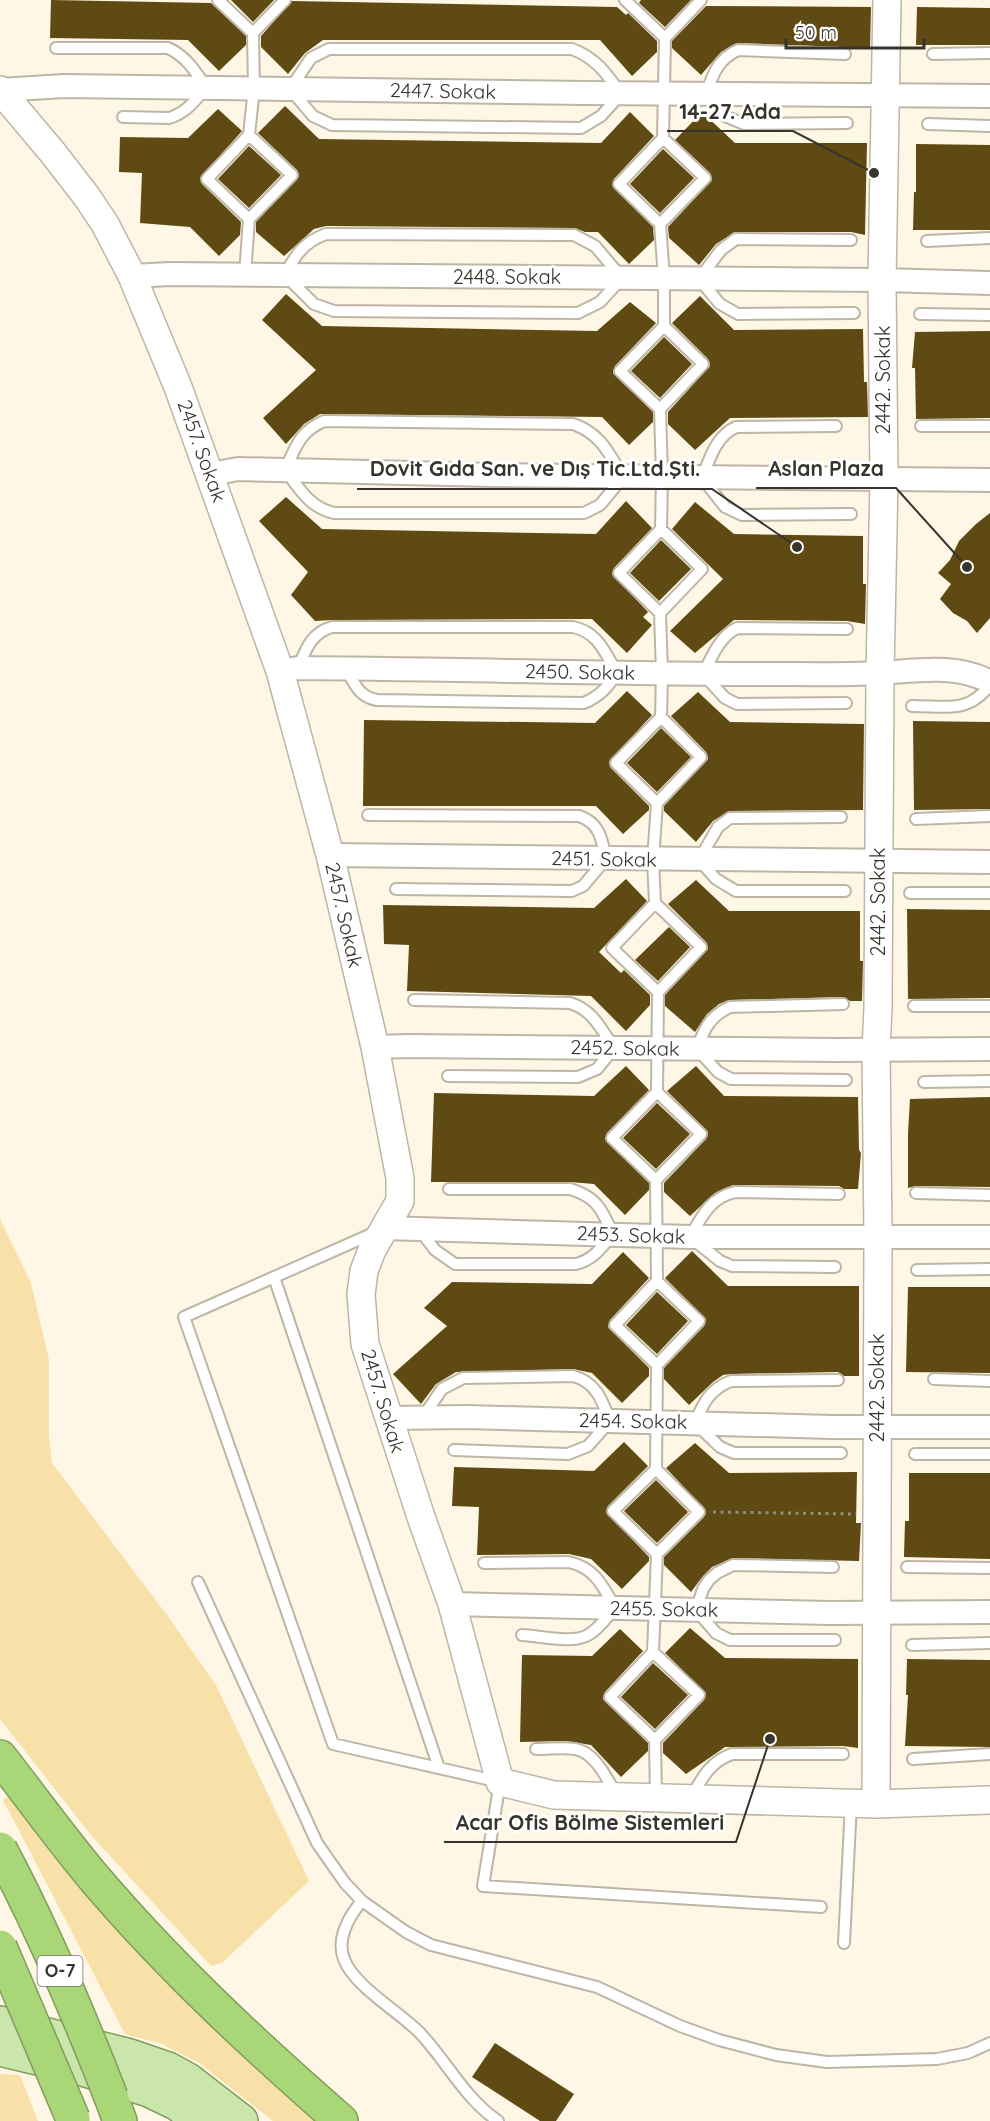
<svg xmlns="http://www.w3.org/2000/svg" width="990" height="2121" font-family="Quicksand,sans-serif">
	<style>
		.green { fill: #f8e0a9 }
		.building { fill: #5f4a13 }
		.lines { fill: none; stroke-linecap: round; stroke-linejoin: round }
		.service-casing { stroke: #bdb6a6; stroke-width: 14 }
		.minor-casing { stroke: #bdb6a6; stroke-width: 26 }
		.tertiary-casing { stroke: #bdb6a6; stroke-width: 30 }
		.primary-casing { stroke: #819d5d; stroke-width: 36 }
		.motorway-casing { stroke: #819d5d; stroke-width: 36 }
		.path { stroke: #928d81; stroke-width: 3; stroke-dasharray: 3 4.5; stroke-linecap: butt }
		.service { stroke: #fff; stroke-width: 10 }
		.minor { stroke: #fff; stroke-width: 22 }
		.tertiary { stroke: #fff; stroke-width: 27 }
		.primary { stroke: #cbe6ad; stroke-width: 33 }
		.motorway { stroke: #a9d676; stroke-width: 33 }
		.motorway-bridge-casing { stroke: #819d5d; stroke-width: 36; stroke-linecap: butt }
		.motorway-bridge { stroke: #a9d676; stroke-width: 33 }
		.labels { text-anchor: middle; stroke-width: 6; stroke-linejoin: round; paint-order: stroke }
		.shield { fill: #fff; stroke: #73716d; stroke-width: 1.5 }
		.shield-label { font-size: 18px; font-weight: bold; fill: #37342e }
		.street-label { font-size: 20px; fill: #37342e; stroke: #fff }
		.leader { fill: none; stroke: #37342e; stroke-width: 2 }
		.callout-dot { fill: #37342e; stroke: #fff; stroke-width: 2 }
		.callout-label { font-size: 21px; text-anchor: middle; font-weight: bold; fill: #37342e; stroke: #fff; stroke-width: 6; stroke-linejoin: round; paint-order: stroke }
	</style>
	<rect width="100%" height="100%" fill="#fef7e5"/>
	<path class="green" d="M0,1219L31,1283L49,1360V1436L52,1463L167,1615L216,1685L309,1881L222,1963L211,1966L90,1834L0,1719Z
		M10,1795L322,2121H273L199,2063L162,2044L125,2034L3,1800Z
		M0,2074L20,2075L38,2121H0Z"/>
	<path class="building" d="M51,0L211,3L246,36V45L219,71L188,40L50,38Z
		M231,0H274L253,22Z
		M641,0H691L665,27L639,3Z
		M292,1L617,7L626,15L628,13L657,41V52L632,76L600,40H323L305,53L288,74L261,47V36Z
		M706,6L871,7L870,48L738,43L721,52L701,75L672,48V41Z
		M917,7L990,8V45H916Z
		M285,106L319,139L601,143L630,112L654,136L614,179L612,185L653,227L654,240L629,264L598,232H585L575,228L326,226L314,229L284,256L256,232V222L299,176L297,170L258,133Z
		M218,109L242,131L200,178L202,184L241,222L240,235L219,256L190,227L140,223L142,173L119,172L120,137L188,138Z
		M702,112L735,143H867L865,235L851,232H735L716,244L699,265L669,238L668,227L712,180L710,173L675,140Z
		M916,144L990,145V230H913L914,192H916Z
		M249,146L281,175L249,208L218,179Z
		M663,149L694,178L660,213L630,184Z
		M286,294L322,326L597,331L630,302L656,323L615,366L613,373L653,412V422L629,445L602,417L324,414H320L304,424L286,444L263,418L316,370L262,320Z
		M700,296L734,330L863,329L864,382H867L868,417L730,418L695,450L668,424V412L710,366L708,359L672,323Z
		M990,331V418L916,419L915,368H912L915,332Z
		M664,337L692,364L660,398L631,371Z
		M286,497L322,529L596,534L626,501L652,528L614,568L612,574L648,612L643,617L652,625L627,653L592,619L332,620L315,621L291,595L308,572L259,521Z
		M695,502L734,534L863,536V584H866L865,624L847,621L734,620L695,653L670,631L723,579L672,529Z
		M990,513V618L977,633L967,621L953,613L940,599L951,584L938,573L950,560L959,541L976,524Z
		M661,540L691,569L659,601L630,573Z
		M627,691L652,715L609,762L611,768L649,806V810L623,834L596,806H363L364,720L595,723Z
		M698,692L730,722L864,724L863,810L729,811L713,821L696,842L664,811V806L708,759L706,752L671,716Z
		M913,721L990,722V809L914,810Z
		M661,728L691,757L657,792L627,763Z
		M626,879L647,901L599,952L621,973L624,970L650,995V1005L626,1031L591,996L407,991L409,945L384,944L383,905L594,908Z
		M696,880L729,911H860V961H863L862,1001H850L843,997L729,1000L719,1004L707,1014L695,1032L665,1006V995L708,949L706,942L668,904Z
		M907,909L990,910V998L908,999Z
		M669,927L690,947L658,981L635,960Z
		M626,1066L649,1090L607,1133L605,1139L649,1183V1190L625,1215L594,1184L570,1182H431L434,1093L594,1096Z
		M696,1066L724,1096L858,1097L859,1150L861,1153L858,1189H844L839,1186L733,1185L715,1193L690,1216L664,1192V1183L706,1139L708,1132L667,1091Z
		M990,1097V1187L916,1186L908,1188V1133L910,1099Z
		M657,1103L690,1134L656,1169L623,1138Z
		M692,1251L728,1286H859V1376H844L838,1372L730,1374L723,1375L713,1382L689,1405L664,1379V1368L704,1326L706,1319L665,1278Z
		M623,1252L649,1278L610,1320L608,1327L649,1368V1376L622,1403L592,1373L573,1369L456,1372L436,1384L421,1404L393,1374L447,1326L424,1308L452,1282L592,1284Z
		M908,1287H990V1373L906,1372Z
		M657,1292L688,1321L657,1354L626,1325Z
		M624,1442L648,1466L608,1506L606,1512L649,1557V1561L622,1589L591,1559L569,1554L477,1555L479,1507L452,1506L454,1467L594,1471Z
		M695,1443L729,1473L857,1472L856,1523H861L859,1561L733,1558L712,1567L703,1576L691,1592L664,1565V1557L704,1517L706,1511L666,1468Z
		M909,1473H990V1559L904,1557L905,1521H909Z
		M656,1480L688,1512L657,1543L624,1511Z
		M690,1628L725,1658L858,1659V1748L843,1746L725,1747L686,1774L663,1753V1743L704,1700L706,1693L665,1653Z
		M620,1629L643,1651L605,1692L603,1699L648,1743V1751L621,1777L591,1745L566,1741L520,1742L522,1655L592,1656Z
		M907,1659L990,1660V1747L905,1746L908,1695H906Z
		M653,1663L688,1695L655,1729L621,1697Z
		M495,2043L574,2094L556,2121H540L472,2077Z"/>
	<g class="lines">
		<g class="service-casing">
			<path id="service" d="M218,0L253,33
				M625,0L665,38
				M56,48H168C186,56 195,71 206,87C195,101 186,113 169,118L123,117
				M329,49H572C596,58 607,74 621,94L601,116L581,128L332,125L313,116L290,89L311,58Z
				M845,54L738,50C718,59 713,74 706,94L725,116L744,124L847,123
				M933,54L990,53
				M928,124L990,126
				M249,219L207,179L249,135L254,88L253,33L285,0
				M660,224L705,178L663,138
				M326,234L574,235L595,246L622,278L600,302L578,313L334,311L314,304L285,275C295,255 304,242 326,234Z
				M851,240L736,239L721,250L699,279L720,304L738,314L854,313
				M927,241L990,238
				M245,275L249,219L292,175L249,135
				M920,314L990,315
				M660,409L703,364L664,326
				M324,421L573,424C600,433 609,453 623,477L600,505L584,513H334C310,508 299,488 285,470C296,447 299,432 324,421Z
				M836,426L736,427C716,436 710,458 702,478L725,507L742,515L851,514
				M921,426H990
				M660,613L702,569L661,529
				M298,668C306,649 311,633 332,627H573C598,632 605,653 617,673C608,687 600,696 584,703L377,700C359,697 354,683 346,669
				M846,703L737,704L725,698L703,674C712,657 719,637 737,628L847,629
				M912,706C947,706 967,714 990,685
				M657,803L616,763L661,717L662,674L660,613L619,573L661,529L662,477L660,409L620,371L664,326V278L660,224L619,184L663,138L665,38L701,0
				M368,815L579,816C600,823 602,840 606,859L583,886L572,891L396,889
				M841,817L730,818L718,827L699,860L716,879L736,891H845
				M916,819L990,816
				M910,893H990
				M655,903L612,948L658,992
				M414,1000L570,1003C593,1010 601,1029 614,1048L597,1069L578,1077L448,1076
				M843,1004L730,1007C710,1016 704,1029 697,1049L718,1072L731,1079L846,1080
				M914,1006H990
				M924,1082L990,1081
				M656,1180L701,1134L657,1092
				M916,1193L990,1195
				M419,1229L435,1250L455,1264H576C593,1260 602,1247 613,1234C602,1211 598,1197 570,1189H449
				M376,1232L184,1317L333,1744L500,1782L483,1886L821,1907
				M835,1267L732,1266L720,1261L690,1237C702,1216 710,1198 735,1192L839,1194
				M917,1270L990,1269
				M274,1277L439,1768
				M657,1365L615,1325L657,1281L656,1180L612,1138L657,1092L658,992L701,947L655,903L653,860L657,803L701,757L661,717
				M934,1379L990,1381
				M838,1380L731,1381C710,1389 703,1403 695,1423L720,1447L734,1453H841
				M423,1417L442,1389L463,1378L573,1376C596,1382 602,1400 610,1421L588,1446L568,1454L454,1450
				M915,1454H990
				M657,1554L613,1511L656,1469L657,1365L699,1321L657,1281
				M484,1563L569,1562C595,1568 603,1586 615,1608C607,1617 599,1629 588,1635C573,1644 540,1636 522,1635
				M833,1567L733,1565L717,1573L709,1580L703,1589L696,1610L716,1633L730,1640H835
				M907,1567L990,1568
				M198,1582L317,1843L345,1883L362,1901L406,1932L431,1945L597,1987L680,2026L719,2040L776,2055L827,2062L937,2059L968,2053L990,2043
				M912,1645L990,1643
				M653,1652L699,1695L655,1740L656,1798
				M655,1740L610,1697L653,1652L657,1554L699,1512L656,1469
				M536,1749C549,1749 563,1747 575,1749C595,1752 607,1779 616,1794
				M913,1759L990,1754
				M692,1796C702,1778 711,1761 732,1754H843
				M362,1901C349,1916 336,1939 344,1959C353,1985 399,2012 419,2032C446,2060 465,2099 498,2121
				M844,1943L851,1803"/>
		</g>
		<g class="minor-casing">
			<path id="minor" d="M0,90L64,86L585,93L990,96
				M132,276L170,274L882,280L990,283
				M211,474L238,469L492,475L990,480
				M280,671L298,668C455,669 613,674 770,674C806,674 843,675 879,673C915,671 957,663 990,682
				M330,855L990,862
				M375,1047L409,1046L836,1050L990,1049
				M384,1228L690,1237H990
				M388,1418L467,1417L831,1427H990
				M452,1604L830,1613L990,1612"/>
		</g>
		<g class="tertiary-casing">
			<path id="tertiary" d="M0,90L53,153L87,197L105,224L132,276L178,387L280,671L330,855L375,1047L400,1178V1201L372,1250L364,1271L361,1294L365,1344L421,1517L452,1604L500,1782L554,1795L876,1804L990,1800
				M876,1804L878,1238L876,1049L878,1008L880,673L884,480L882,280L887,0"/>
		</g>
		<g class="primary-casing">
			<path id="primary" d="M0,2023L130,2056L168,2069L188,2080L241,2121
				M0,2049L83,2069L149,2090L178,2104L199,2121"/>
		</g>
		<g class="motorway-casing">
			<path id="motorway" d="M0,1757C32,1798 62,1840 95,1879C170,1967 254,2045 341,2121
				M111,2097L120,2121"/>
		</g>
		<path class="path" d="M713,1512L856,1514"/>
		<use href="#service" class="service"/>
		<use href="#minor" class="minor"/>
		<use href="#tertiary" class="tertiary"/>
		<use href="#primary" class="primary"/>
		<use href="#motorway" class="motorway"/>
		<g class="motorway-bridge-casing">
			<path id="motorway-bridge" d="M0,1849C43,1930 78,2012 111,2097
				M0,1947L73,2119"/>
		</g>
		<use href="#motorway-bridge" class="motorway-bridge"/>
	</g>
	<g class="labels">
		<rect class="shield" x="37.5" y="1956" width="45" height="30" rx="4.5"/>
		<g class="shield-label">
			<text x="60" y="1977">O-7</text>
		</g>
		<g class="street-label">
			<text transform="translate(443 91) rotate(1)" y="7">2447. Sokak</text>
			<text x="507" y="284">2448. Sokak</text>
			<text transform="translate(883 380) rotate(-90)" y="7">2442. Sokak</text>
			<text transform="translate(202 451) rotate(70)" y="7">2457. Sokak</text>
			<text transform="translate(580 672) rotate(1)" y="7">2450. Sokak</text>
			<text transform="translate(604 859) rotate(1)" y="7">2451. Sokak</text>
			<text transform="translate(878 902) rotate(-90)" y="7">2442. Sokak</text>
			<text transform="translate(344 915) rotate(77)" y="7">2457. Sokak</text>
			<text transform="translate(625 1048) rotate(1)" y="7">2452. Sokak</text>
			<text transform="translate(631 1235) rotate(2)" y="7">2453. Sokak</text>
			<text transform="translate(877 1388) rotate(-90)" y="7">2442. Sokak</text>
			<text transform="translate(383 1401) rotate(73)" y="7">2457. Sokak</text>
			<text transform="translate(633 1421) rotate(1)" y="7">2454. Sokak</text>
			<text transform="translate(664 1609) rotate(1)" y="7">2455. Sokak</text>
		</g>
	</g>
	<path class="leader" d="M874 173L793 131H667M967 567L896 488H756M797 547L712 489H357M770 1739L736 1842H444"/>
	<g class="callout-dot">
		<circle cx="874" cy="173" r="6"/>
		<circle cx="967" cy="567" r="6"/>
		<circle cx="797" cy="547" r="6"/>
		<circle cx="770" cy="1739" r="6"/>
	</g>
	<g class="callout-label">
		<text x="730" y="119">14-27. Ada</text>
		<text x="826" y="476">Aslan Plaza</text>
		<text x="535" y="476">Dovit Gıda San. ve Dış Tic.Ltd.Şti.</text>
		<text x="590" y="1830">Acar Ofis Bölme Sistemleri</text>
	</g>
	<path d="M786 39v9h138v-9" fill="none" stroke="#37342e" stroke-width="3"/>
	<text x="795" y="39" font-size="18" fill="#37342e" stroke="#ffffff" stroke-width="4.5" paint-order="stroke">50 m</text>
</svg>
